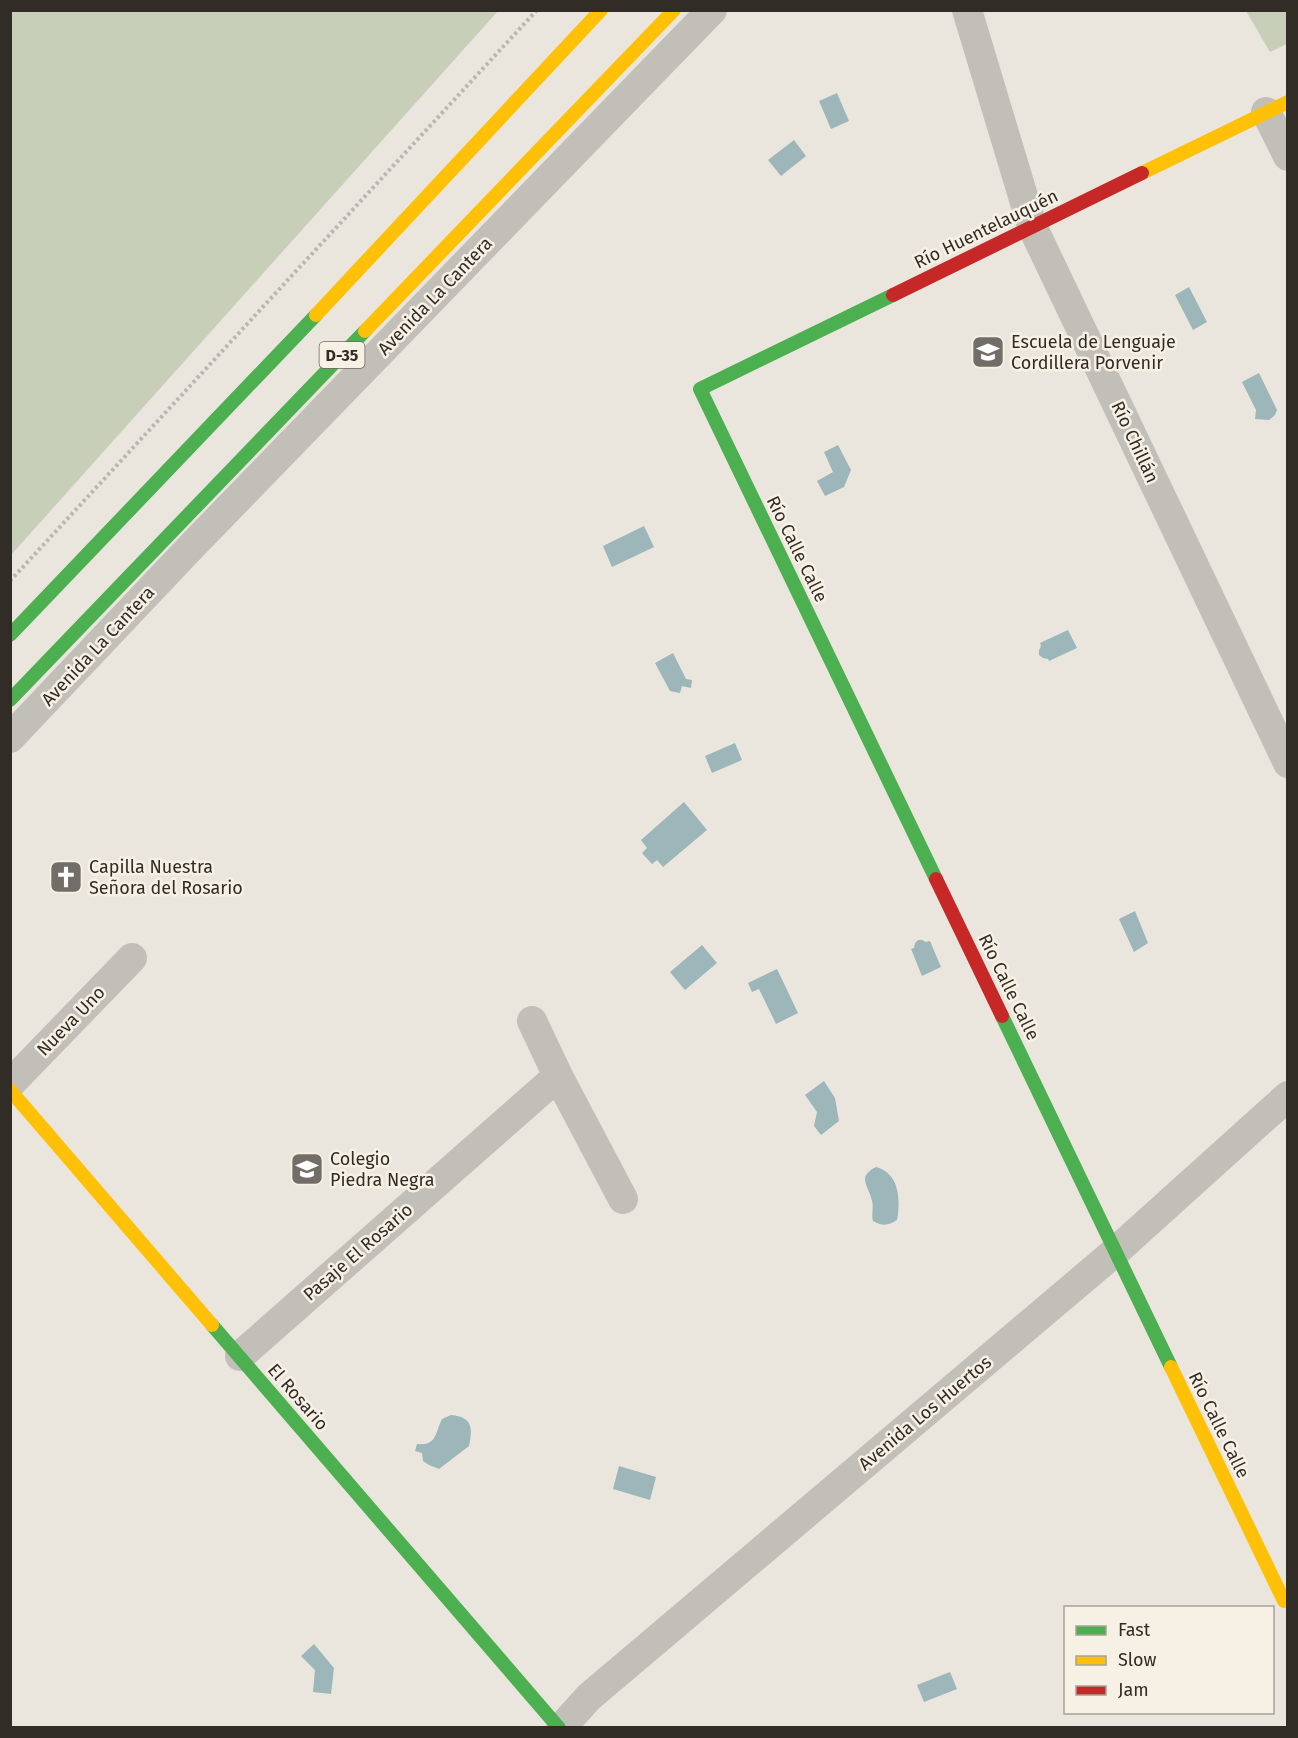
<svg xmlns="http://www.w3.org/2000/svg" width="1298" height="1738" font-family="'Fira Sans',sans-serif">
	<style>
		.green { fill: #c8cfb9 }
		.water { fill: #9cb6b9 }
		.lines { fill: none; stroke-linecap: round; stroke-linejoin: round }
		.path { stroke: #bbb6b0; stroke-width: 4; stroke-dasharray: 3 3; stroke-linecap: butt }
		.street { stroke: #c2beb8; stroke-width: 30 }
		.fast { stroke: #4caf50; stroke-width: 14 }
		.slow { stroke: #ffc107; stroke-width: 14 }
		.jam { stroke: #c62828; stroke-width: 14 }
		.labels { text-anchor: middle; stroke-width: 5; stroke-linejoin: round; paint-order: stroke }
		.shield { fill: #f7f1e5; stroke: #6d6760; stroke-width: 1.5 }
		.shield-label { font-size: 16px; font-weight: bold; fill: #322c27 }
		.street-label { font-size: 18px; fill: #322c27; stroke: #f7f1e5 }
		.poi-label { font-size: 18px; fill: #322c27; stroke: #f7f1e5; text-anchor: start }
	</style>
	<rect width="100%" height="100%" fill="#eae6de"/>
	<path class="green" d="M11,10L498,11L11,555L10,11Z
		M1246,11H1287V44L1270,52Z"/>
	<path class="water" d="M837,93L849,121L831,129L819,101Z
		M794,140L806,156L781,176L768,160Z
		M1189,287L1207,322L1193,330L1175,295Z
		M1259,373L1277,410L1275,415L1269,420L1255,419L1256,410L1242,382Z
		M838,445L851,470L844,487L825,496L817,481L833,472L824,452Z
		M644,526L654,547L612,567L603,546Z
		M1068,630L1077,648L1049,661L1048,659L1043,658L1039,655V650L1041,646L1040,643Z
		M673,653L686,679L692,680L691,688L682,686L680,693L670,691L655,663Z
		M735,743L742,760L712,773L705,756Z
		M684,802L707,830L663,867L657,860L652,864L642,853L647,848L641,840Z
		M1135,911L1148,943L1134,952L1119,919Z
		M918,940H922L926,942L930,941L941,967L922,976L911,949L914,948L915,943Z
		M702,945L717,963L685,990L670,972Z
		M777,969L798,1013L776,1024L759,989L752,992L748,983Z
		M824,1081L835,1098L839,1121L821,1135L814,1126L817,1112L805,1095Z
		M876,1167C899,1173 901,1199 897,1220C888,1226 882,1226 873,1221C871,1214 874,1207 872,1201C869,1186 856,1177 876,1167Z
		M451,1415C472,1417 473,1427 469,1446L439,1469L429,1465L423,1461L422,1453L415,1451L417,1444C437,1446 435,1433 442,1419Z
		M619,1466L656,1477L650,1500L613,1489Z
		M314,1644L334,1668L331,1694L313,1692L315,1670L301,1656Z
		M950,1672L957,1689L924,1702L917,1685Z"/>
	<g class="lines">
		<path class="path" d="M10,581L537,10"/>
		<path class="street" d="M967,10L1032,226L1288,763
			M1266,112L1288,156
			M10,738L190,548L712,10
			M532,1021L558,1076
			M10,1084L132,958
			M240,1356L558,1076L623,1199
			M561,1728L589,1697L1116,1251L1288,1096"/>
		<path class="fast" d="M893,295L700,389L936,879
			M10,635L316,315
			M10,700L365,331
			M1002,1016L1171,1367
			M212,1325L559,1728"/>
		<path class="slow" d="M1142,173L1288,102
			M316,315L601,10
			M365,331L674,10
			M10,1090L212,1325
			M1171,1367L1284,1601"/>
		<path class="jam" d="M893,295L1142,173
			M936,879L1002,1016"/>
	</g>
	<defs>
		<g id="school-square" transform="scale(1.725)"><rect x="-9" y="-9" width="18" height="18" rx="4" fill="#726d67" stroke="#f7f1e5"/><path d="M0-5L7-2L0 1L-7-2ZM-4 1L0 2.5L4 1V4Q0 6-4 4Z" fill="#fff"/></g>
		<g id="church-square" transform="scale(1.725)"><rect x="-9" y="-9" width="18" height="18" rx="4" fill="#726d67" stroke="#f7f1e5"/><path d="M-1.2-6h2.4v3.5h3.3v2.4h-3.3V6h-2.4V-.1h-3.3v-2.4h3.3Z" fill="#fff"/></g>
	</defs>
	<g fill-rule="evenodd">
		<use href="#school-square" x="988" y="352"/>
		<use href="#church-square" x="66" y="877"/>
		<use href="#school-square" x="307" y="1169"/>
	</g>
	<g class="labels">
		<rect class="shield" x="319.5" y="342" width="45" height="26" rx="4.5"/>
		<g class="shield-label">
			<text x="342" y="361">D-35</text>
		</g>
		<g class="street-label">
			<text transform="translate(986 229) rotate(-26)" y="6">Río Huentelauquén</text>
			<text transform="translate(435 296) rotate(-46)" y="6">Avenida La Cantera</text>
			<text transform="translate(1135 442) rotate(65)" y="6">Río Chillán</text>
			<text transform="translate(797 549) rotate(64)" y="6">Río Calle Calle</text>
			<text transform="translate(98 646) rotate(-47)" y="6">Avenida La Cantera</text>
			<text transform="translate(1009 987) rotate(64)" y="6">Río Calle Calle</text>
			<text transform="translate(71 1021) rotate(-46)" y="6">Nueva Uno</text>
			<text transform="translate(358 1252) rotate(-41)" y="6">Pasaje El Rosario</text>
			<text transform="translate(298 1397) rotate(49)" y="6">El Rosario</text>
			<text transform="translate(925 1413) rotate(-40)" y="6">Avenida Los Huertos</text>
			<text transform="translate(1219 1425) rotate(64)" y="6">Río Calle Calle</text>
		</g>
		<g class="poi-label">
			<text x="1011" y="348">Escuela de Lenguaje<tspan x="1011" dy="21">Cordillera Porvenir</tspan></text>
			<text x="89" y="873">Capilla Nuestra<tspan x="89" dy="21">Señora del Rosario</tspan></text>
			<text x="330" y="1165">Colegio<tspan x="330" dy="21">Piedra Negra</tspan></text>
		</g>
	</g>
	<rect width="1298" height="1738" fill="none" stroke="#322c27" stroke-width="24"/>
	<rect x="1064" y="1606" width="210" height="108" fill="#f7f1e5" stroke="#a8a299" stroke-width="1.5"/>
	<rect x="1076" y="1626" width="30" height="9" fill="#4caf50" stroke="#a8a299" stroke-width="1.5"/>
	<text x="1118" y="1636" font-size="18" fill="#322c27">Fast</text>
	<rect x="1076" y="1656" width="30" height="9" fill="#ffc107" stroke="#a8a299" stroke-width="1.5"/>
	<text x="1118" y="1666" font-size="18" fill="#322c27">Slow</text>
	<rect x="1076" y="1686" width="30" height="9" fill="#c62828" stroke="#a8a299" stroke-width="1.5"/>
	<text x="1118" y="1696" font-size="18" fill="#322c27">Jam</text>
</svg>
